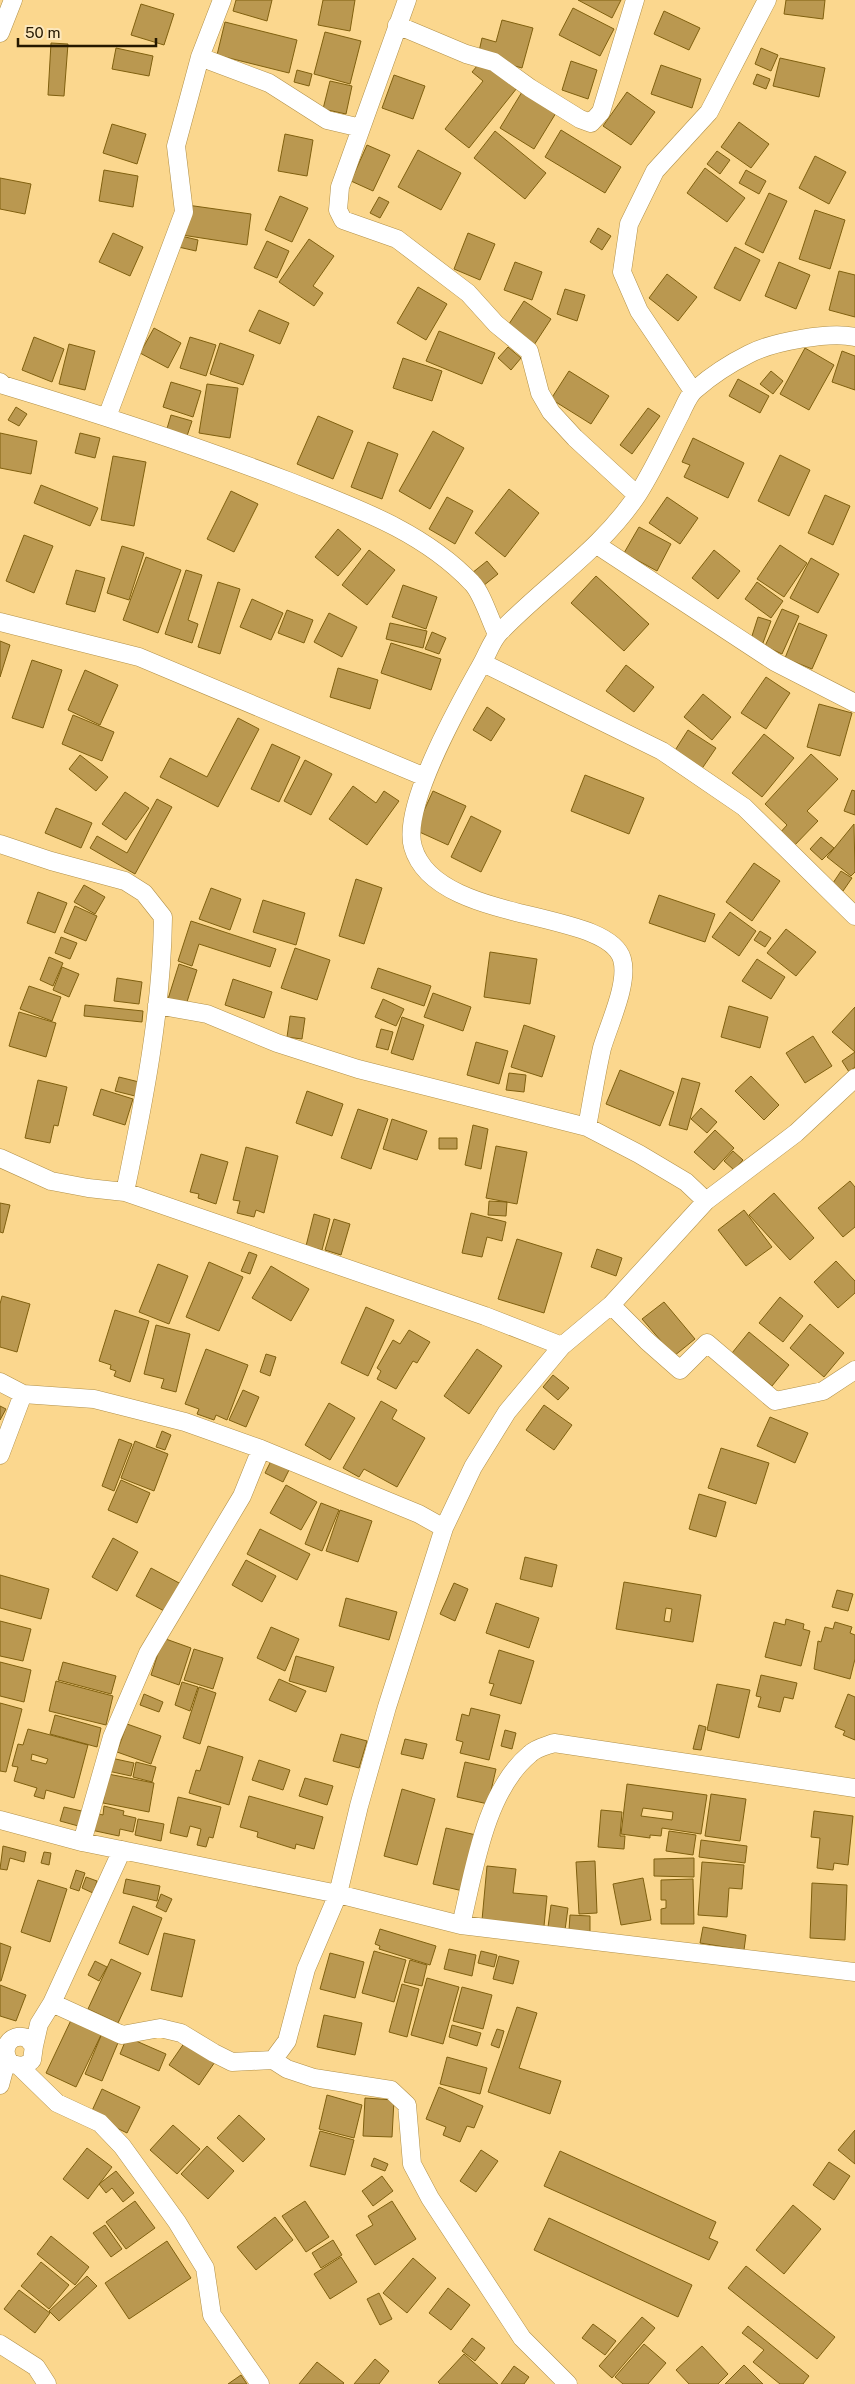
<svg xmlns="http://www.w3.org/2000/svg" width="855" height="2384" font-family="'Public Sans',sans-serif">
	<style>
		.building { fill: #ba9850; stroke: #80600f; fill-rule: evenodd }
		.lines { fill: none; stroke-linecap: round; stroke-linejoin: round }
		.street-casing { stroke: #b19048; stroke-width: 19 }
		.street { stroke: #fff; stroke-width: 18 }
	</style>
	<rect width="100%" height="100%" fill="#fbd78e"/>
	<path class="building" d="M236,0H272L267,21L233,11Z
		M323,0H355L350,31L318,25Z
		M578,0H621L612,18Z
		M786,0H825L823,19L784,14Z
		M141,4L174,14L164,45L131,35Z
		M573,8L614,29L600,56L559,35Z
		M664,11L700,28L689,50L654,34Z
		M502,20L533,28L522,68L478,56L482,38L496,42Z
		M225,22L297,40L289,73L217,55Z
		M325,32L361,41L350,84L314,74Z
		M51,43L68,44L64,96L48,95Z
		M116,48L153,56L149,76L112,69Z
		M761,48L778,55L771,71L755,64Z
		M780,58L825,68L819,97L773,86Z
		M482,60L517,88L469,148L445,129L483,81L472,72Z
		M571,61L597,70L588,99L562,90Z
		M661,65L701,79L692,108L651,94Z
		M297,70L312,74L309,86L294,82Z
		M757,74L770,79L766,89L753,84Z
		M394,75L425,86L413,119L382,108Z
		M330,81L352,86L346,114L323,109Z
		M525,87L559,108L534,149L500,128Z
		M627,92L655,112L631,145L603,126Z
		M739,122L769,144L751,168L721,147Z
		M112,124L146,134L137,164L103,153Z
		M561,130L621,167L605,193L545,157Z
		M495,131L546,173L525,199L474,158Z
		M285,134L313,140L307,176L278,171Z
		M367,145L390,155L373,191L351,181Z
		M418,150L461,173L441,210L398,187Z
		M717,151L730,160L720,174L707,164Z
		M815,156L846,172L829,204L799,188Z
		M705,168L745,198L727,222L687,193Z
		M104,170L138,176L133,207L99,201Z
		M746,170L766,181L759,194L739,183Z
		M0,178L31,184L25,214L0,209Z
		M769,193L787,201L763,253L745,244Z
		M280,196L308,208L292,242L265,230Z
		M379,197L389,202L380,218L370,213Z
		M187,205L251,214L247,245L182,235Z
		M815,210L845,220L830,269L799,259Z
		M598,228L611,236L602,250L590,242Z
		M113,233L143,247L130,276L99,262Z
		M468,233L495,244L480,280L454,269Z
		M177,235L198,240L196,251L174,246Z
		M309,239L334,256L313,286L323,293L314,306L279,282Z
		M267,241L289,251L277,278L254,268Z
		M735,247L760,260L740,301L714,288Z
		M515,262L542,272L532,300L504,290Z
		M779,262L810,275L796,309L765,296Z
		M839,271L855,275V317L829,310Z
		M667,274L697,297L678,321L649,298Z
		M418,287L447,304L426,340L397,323Z
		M565,289L585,295L577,321L557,314Z
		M524,301L551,319L534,345L507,327Z
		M259,310L289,323L280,344L249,331Z
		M154,328L181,343L168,368L140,353Z
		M439,331L495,353L482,384L426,361Z
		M34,337L64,349L52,382L22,370Z
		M190,337L216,345L206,376L180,368Z
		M220,343L254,355L243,385L210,374Z
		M69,344L95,351L85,390L59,384Z
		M508,347L521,358L511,370L498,358Z
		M805,348L834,365L809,410L780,394Z
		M842,351L855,356V390L832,382Z
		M403,358L442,371L432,401L393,388Z
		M569,371L609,396L591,424L551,399Z
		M771,371L783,381L773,394L760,384Z
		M738,379L769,396L760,413L729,396Z
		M171,382L201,391L193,417L163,407Z
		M207,384L238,388L230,438L199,433Z
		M16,407L27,414L19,426L8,420Z
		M648,408L660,416L632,454L620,445Z
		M171,415L192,421L186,439L166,432Z
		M318,416L353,431L333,479L297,464Z
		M433,431L464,448L430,509L399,491Z
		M0,433L37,441L31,474L0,468Z
		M80,433L100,438L95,458L75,453Z
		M693,438L744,463L728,498L684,477L690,465L682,462Z
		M368,442L398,454L382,499L351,487Z
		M780,455L810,470L789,516L758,501Z
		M113,456L146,462L134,526L101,520Z
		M41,485L98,508L90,526L34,503Z
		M509,489L539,513L505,557L475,533Z
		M231,491L258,504L234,552L207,539Z
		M825,495L850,506L833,545L808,533Z
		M447,497L473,511L455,544L429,529Z
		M667,497L698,518L680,544L649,523Z
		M639,527L671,544L657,571L624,553Z
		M338,529L361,549L338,576L315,557Z
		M24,535L53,546L34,593L6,581Z
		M780,545L807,563L784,597L757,579Z
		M122,546L144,553L129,600L107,593Z
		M369,550L395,570L367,605L342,585Z
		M714,550L740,571L718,599L692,578Z
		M146,557L181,570L158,633L123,620Z
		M811,558L839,574L818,613L790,598Z
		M487,561L498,574L483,586L472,573Z
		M76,570L105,578L95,612L66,604Z
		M186,570L202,575L188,620L198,624L192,643L165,634Z
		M596,576L649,624L624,651L571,603Z
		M218,582L240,589L220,654L198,647Z
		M757,582L783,601L771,618L745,599Z
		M403,585L437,597L426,629L392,617Z
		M252,599L283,613L271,640L240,627Z
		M782,609L799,616L782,654L765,646Z
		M287,610L313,620L304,643L278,633Z
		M329,613L357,627L342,657L314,642Z
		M758,617L771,621L763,643L751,639Z
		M390,623L427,631L423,648L386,639Z
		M799,623L827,635L812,669L785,658Z
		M432,632L446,638L439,654L425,649Z
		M0,641L10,645L0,677Z
		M391,643L441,659L431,690L381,673Z
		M32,660L62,670L43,728L12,718Z
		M626,665L654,687L634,712L606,691Z
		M338,668L378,680L370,709L330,697Z
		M85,670L118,685L100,725L68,710Z
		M766,677L790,693L766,729L741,713Z
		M703,694L731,717L712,740L684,717Z
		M819,704L852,713L840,756L807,747Z
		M487,707L505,719L491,741L473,730Z
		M73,715L114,732L102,761L62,744Z
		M238,718L259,729L218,807L160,777L170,758L207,777Z
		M688,730L716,748L701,770L674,752Z
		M764,734L794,758L762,797L732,773Z
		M272,744L300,757L279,802L251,789Z
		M811,754L838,779L807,811L818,821L792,848L778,835L787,825L765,804Z
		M80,755L108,777L96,791L69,769Z
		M305,760L332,774L311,815L284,801Z
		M585,775L644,798L629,834L571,811Z
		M353,786L376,803L384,791L399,801L367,845L329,819Z
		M852,790L855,791V815L844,811Z
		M433,791L466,806L448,845L415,830Z
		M125,792L149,808L126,840L102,824Z
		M157,799L172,807L135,874L90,848L97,836L127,853Z
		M56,808L92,823L81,848L45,833Z
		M471,816L501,831L481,872L451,857Z
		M854,824L855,872L851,876L827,857Z
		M821,837L834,848L822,860L810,849Z
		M754,863L780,881L752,921L726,902Z
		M841,871L852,878L843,891L833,883Z
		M356,879L382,888L364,944L339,936Z
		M84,885L105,897L95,914L74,902Z
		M211,888L241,899L230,930L199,919Z
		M38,892L67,903L55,933L27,923Z
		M659,895L715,914L705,942L649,923Z
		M263,900L305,913L296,945L253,932Z
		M75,906L97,916L86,941L64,932Z
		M730,912L756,931L739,956L712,937Z
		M191,921L276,949L270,967L199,944L192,966L178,961Z
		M786,929L816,952L796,976L767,953Z
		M760,931L771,938L765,947L754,940Z
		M61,937L77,943L70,959L55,953Z
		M295,948L330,960L317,1000L281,988Z
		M490,952L537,959L530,1004L484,997Z
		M49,957L63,963L53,986L40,980Z
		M757,959L785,977L771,999L742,981Z
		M179,964L197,970L186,1005L168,999Z
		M62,967L79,974L69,997L53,990Z
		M378,968L431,986L424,1006L371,988Z
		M117,978L142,982L139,1004L114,1001Z
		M233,979L272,992L264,1018L225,1005Z
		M29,986L61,997L52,1021L20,1009Z
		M433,993L471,1007L463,1031L424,1017Z
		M383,999L404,1009L396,1026L375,1017Z
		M85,1005L143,1011L142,1022L84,1016Z
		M729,1006L768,1017L760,1048L721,1037Z
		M855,1007V1052L832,1032Z
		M19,1012L56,1023L46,1057L9,1046Z
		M290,1016L305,1018L302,1039L287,1037Z
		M402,1017L424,1025L413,1060L391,1053Z
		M524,1025L555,1036L542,1077L511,1067Z
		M381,1029L393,1032L388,1050L376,1047Z
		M813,1036L832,1066L805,1083L786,1053Z
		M476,1042L508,1051L499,1084L467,1075Z
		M855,1052V1067L849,1072L842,1061Z
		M620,1070L674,1092L660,1126L606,1104Z
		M509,1073L526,1075L524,1092L506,1090Z
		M751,1076L779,1105L764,1120L735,1091Z
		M119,1077L139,1082L135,1096L115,1091Z
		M682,1078L700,1083L687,1130L669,1125Z
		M38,1080L67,1087L58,1126L54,1125L50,1143L25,1138Z
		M101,1089L133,1099L125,1125L93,1115Z
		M307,1091L343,1104L332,1136L296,1123Z
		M701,1108L717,1122L707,1133L691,1119Z
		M358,1109L388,1119L371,1169L341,1158Z
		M392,1119L427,1131L417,1160L383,1149Z
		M473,1125L488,1129L481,1169L465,1165Z
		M715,1130L734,1148L714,1170L694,1152Z
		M439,1138H457V1149H439Z
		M496,1146L527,1152L517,1204L486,1198Z
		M246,1147L278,1156L264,1213L256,1210L254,1217L237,1213L240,1201L233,1200Z
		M733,1151L743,1160L734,1170L724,1161Z
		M201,1154L228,1162L216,1204L198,1198L199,1194L190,1192Z
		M850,1181L855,1187V1227L843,1237L818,1208Z
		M774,1193L814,1238L790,1260L749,1215Z
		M489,1201L507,1202L506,1216L488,1215Z
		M0,1203L10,1205L3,1233L0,1232Z
		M744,1210L772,1247L746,1266L718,1230Z
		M471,1213L506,1222L502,1241L487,1237L482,1257L462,1253Z
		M314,1214L330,1219L322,1250L306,1246Z
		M334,1219L350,1224L341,1255L325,1250Z
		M517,1239L562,1253L544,1313L498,1299Z
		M597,1249L622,1258L616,1276L591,1267Z
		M249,1252L257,1255L250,1274L241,1271Z
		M836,1261L855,1281V1293L838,1308L814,1282Z
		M209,1262L243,1277L219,1331L186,1317Z
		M158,1264L188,1276L169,1324L139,1312Z
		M271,1266L309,1289L291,1321L252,1298Z
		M2,1296L30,1304L17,1352L0,1347V1304Z
		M780,1297L803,1316L783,1342L759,1323Z
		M664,1302L695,1339L674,1356L642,1319Z
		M366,1307L394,1320L368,1376L341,1363Z
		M115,1310L149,1321L130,1382L114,1376L116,1371L110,1369L111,1365L99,1361Z
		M810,1324L844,1353L824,1377L790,1348Z
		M156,1325L190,1334L176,1392L161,1388L164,1379L144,1374Z
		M409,1330L430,1342L417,1363L413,1361L396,1389L377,1379L381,1371L377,1368L393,1340L400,1344Z
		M749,1332L789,1365L772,1386L732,1353Z
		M206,1349L248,1365L227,1420L216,1415L214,1420L197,1414L199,1409L185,1404Z
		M477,1349L502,1366L469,1414L444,1396Z
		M266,1354L276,1357L270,1376L260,1372Z
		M553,1375L569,1388L558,1400L543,1387Z
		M243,1390L259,1397L246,1427L229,1420Z
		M381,1401L397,1410L392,1419L425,1438L397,1487L364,1469L359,1477L343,1468Z
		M329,1403L355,1418L330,1460L305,1445Z
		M544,1405L572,1425L554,1450L526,1430Z
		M0,1406L6,1409L0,1420Z
		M770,1417L808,1433L795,1463L757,1446Z
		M162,1431L171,1435L165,1450L156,1447Z
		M119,1439L132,1444L114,1491L102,1486Z
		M135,1441L168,1454L154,1491L121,1478Z
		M721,1448L769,1463L756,1504L708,1488Z
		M271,1461L289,1470L283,1482L265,1473Z
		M121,1480L150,1493L137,1523L108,1510Z
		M286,1485L317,1502L301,1530L270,1513Z
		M699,1494L726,1502L716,1537L689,1529Z
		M321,1503L339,1510L322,1551L305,1544Z
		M340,1510L372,1521L358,1562L326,1551Z
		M260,1529L310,1554L297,1580L247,1554Z
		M113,1538L138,1552L117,1591L92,1577Z
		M525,1557L557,1565L552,1587L520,1579Z
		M246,1560L276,1576L262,1602L232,1585Z
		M151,1568L181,1584L166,1612L136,1596Z
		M0,1575L49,1589L41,1619L0,1608Z
		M624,1582L701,1595L693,1642L616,1629ZM666,1608L672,1609L670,1622L664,1621Z
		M454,1583L468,1589L455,1621L440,1614Z
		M837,1590L853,1594L848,1611L832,1607Z
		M346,1598L397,1612L389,1640L339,1626Z
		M496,1603L539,1618L529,1648L486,1633Z
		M786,1619L804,1624L803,1629L810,1631L801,1666L765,1657L774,1622L785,1625Z
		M0,1621L31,1629L23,1661L0,1656Z
		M835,1622L852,1627L850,1633L855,1635V1659L850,1679L814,1669L818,1641L821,1642L825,1627L833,1629Z
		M271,1627L299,1639L285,1671L257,1658Z
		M163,1638L191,1648L179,1685L151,1675Z
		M194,1649L223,1658L213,1689L184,1680Z
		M499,1650L534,1661L521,1704L490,1695L494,1684L489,1683Z
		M296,1656L334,1667L326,1692L289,1681Z
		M0,1662L31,1670L24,1702L0,1696Z
		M63,1662L116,1676L111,1694L58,1680Z
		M761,1675L797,1683L793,1699L784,1697L780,1712L758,1707L761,1697L756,1696Z
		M279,1679L306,1691L296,1712L269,1700Z
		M56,1681L113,1696L106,1725L49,1711Z
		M182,1682L198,1687L190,1711L175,1705Z
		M717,1684L750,1690L739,1738L707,1730Z
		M199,1687L216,1693L200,1744L183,1738Z
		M144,1694L163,1702L159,1712L140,1705Z
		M848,1694L855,1697V1740L843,1735L845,1731L835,1727Z
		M0,1703L22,1709L6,1772L0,1771Z
		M471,1708L500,1715L489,1760L460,1753L463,1742L456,1740L462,1714L469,1716Z
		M55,1715L101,1728L97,1747L50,1734Z
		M127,1724L161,1736L151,1764L117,1752Z
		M699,1725L706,1727L701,1750L693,1749Z
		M28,1729L88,1745L74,1798L46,1790L44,1799L34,1796L37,1788L14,1781L18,1767L12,1766L18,1744L23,1745ZM32,1754L48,1759L46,1764L31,1760Z
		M505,1730L516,1733L512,1749L501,1746Z
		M341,1734L367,1741L359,1768L333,1761Z
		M405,1739L427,1744L423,1759L401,1754Z
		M208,1746L243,1757L229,1805L189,1793L196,1770L200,1771Z
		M111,1758L134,1763L131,1776L108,1771Z
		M259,1760L290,1770L283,1790L252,1780Z
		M136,1762L156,1767L152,1782L133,1777Z
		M465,1762L496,1769L488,1804L457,1797Z
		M108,1774L154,1783L149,1812L103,1803Z
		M305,1778L333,1786L327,1805L299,1796Z
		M627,1784L707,1795L701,1834L662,1828L661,1836L650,1835V1838L621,1834ZM643,1808L673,1812L672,1820L641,1816Z
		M402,1789L435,1799L417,1865L384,1856Z
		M711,1794L746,1799L740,1841L705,1836Z
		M249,1796L323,1817L314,1849L296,1844L295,1849L257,1837L258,1832L240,1827Z
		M178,1797L221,1807L213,1838L209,1837L206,1847L197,1845L201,1829L190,1826L187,1837L170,1833Z
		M104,1806L124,1811L123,1815L136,1818L133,1832L120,1829L119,1836L91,1830L95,1813L103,1815Z
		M64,1807L86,1812L82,1827L60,1821Z
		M601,1810L622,1812L620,1836H625L624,1849L598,1847Z
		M814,1811L853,1816L848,1865L834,1863L833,1870L817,1868L820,1838L811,1837Z
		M138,1819L164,1824L161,1841L135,1835Z
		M446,1828L476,1835L463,1891L433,1884Z
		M669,1831L696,1835L693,1855L666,1851Z
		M701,1840L747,1846L745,1863L699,1857Z
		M3,1846L26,1852L24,1862L10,1858L7,1870L0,1869Z
		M44,1852L51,1853L49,1865L41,1863Z
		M694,1858V1877L654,1876V1859Z
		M595,1861L597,1913L579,1914L576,1862Z
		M702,1862L744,1865L742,1889L729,1888L727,1917L698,1915Z
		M487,1866L516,1869L513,1893L547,1896L544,1926L482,1920Z
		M76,1870L85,1873L79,1891L70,1888Z
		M86,1877L97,1881L93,1893L82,1888Z
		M643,1878L651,1920L621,1925L613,1884Z
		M126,1879L160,1886L157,1901L123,1893Z
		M693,1879L694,1924H661V1909L666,1908V1900H661V1880Z
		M38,1880L67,1889L50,1942L21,1932Z
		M812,1883L847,1885L845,1940L810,1938Z
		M161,1894L172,1899L166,1912L156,1907Z
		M551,1905L568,1908L565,1930L548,1927Z
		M133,1906L162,1918L148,1955L119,1943Z
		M570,1915L590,1916V1932L569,1930Z
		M703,1927L746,1935L744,1950L700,1943Z
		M380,1929L436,1946L430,1965L379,1949L380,1946L375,1944Z
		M164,1933L195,1940L182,1997L151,1990Z
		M0,1943L11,1947L1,1981H0Z
		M449,1949L476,1955L472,1976L444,1969Z
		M374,1951L406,1960L394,2002L362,1993Z
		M481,1951L497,1955L494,1967L478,1963Z
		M330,1953L364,1962L355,1998L320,1989Z
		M499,1956L519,1961L513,1984L493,1979Z
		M111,1959L141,1973L118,2023L88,2009Z
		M410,1960L427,1965L422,1986L404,1982Z
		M95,1961L107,1967L99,1981L88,1975Z
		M427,1978L459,1987L443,2044L411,2035Z
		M402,1984L419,1989L407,2037L389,2032Z
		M0,1985L26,1995L16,2021L0,2016Z
		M462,1987L492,1995L483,2029L453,2021Z
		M517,2007L537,2013L519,2068L561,2081L550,2114L488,2092Z
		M324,2015L362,2023L355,2055L317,2047Z
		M73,2016L103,2031L76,2087L46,2073Z
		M452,2025L481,2033L477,2046L449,2037Z
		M497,2029L504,2031L499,2048L491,2045Z
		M103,2031L120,2038L102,2081L85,2074Z
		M127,2037L166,2054L159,2071L120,2054Z
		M187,2039L217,2059L199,2085L169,2065Z
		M447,2057L487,2068L480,2094L440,2084Z
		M439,2087L483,2106L474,2128L467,2126L460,2142L443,2135L446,2127L426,2119Z
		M102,2089L140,2107L127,2133L90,2115Z
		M327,2095L362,2105L354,2138L319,2129Z
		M365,2098L394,2100L392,2137L363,2136Z
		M239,2115L265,2139L243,2162L217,2138Z
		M173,2125L200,2149L177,2174L150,2150Z
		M855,2130V2164L838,2150Z
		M320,2131L354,2140L345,2175L310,2166Z
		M207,2146L234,2171L208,2199L181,2174Z
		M87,2148L112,2167L88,2199L63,2179Z
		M481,2150L498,2161L476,2192L460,2181Z
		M560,2151L716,2222L709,2238L718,2242L709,2260L544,2186Z
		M374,2158L388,2164L385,2171L371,2166Z
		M829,2162L850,2176L834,2200L813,2185Z
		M116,2171L134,2193L123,2202L112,2188L106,2193L99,2184Z
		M382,2176L393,2191L373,2206L362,2191Z
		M135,2201L155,2228L126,2249L106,2222Z
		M305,2201L329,2237L306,2252L282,2216Z
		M392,2201L416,2239L375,2265L356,2235L373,2225L368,2216Z
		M793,2205L821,2229L784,2274L756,2250Z
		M275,2217L293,2240L256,2270L237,2247Z
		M549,2218L692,2285L678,2317L534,2250Z
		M105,2225L122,2249L111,2257L93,2233Z
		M51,2236L89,2267L75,2285L37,2254Z
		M333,2240L342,2255L321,2268L312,2253Z
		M167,2241L191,2278L129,2319L105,2283Z
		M341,2257L357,2282L330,2299L314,2274Z
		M413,2258L436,2278L407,2313L383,2293Z
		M41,2262L69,2285L49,2309L21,2286Z
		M746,2266L835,2337L817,2359L728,2288Z
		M87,2276L97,2286L59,2321L49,2311Z
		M448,2288L470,2305L451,2330L429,2313Z
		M19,2290L50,2313L35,2333L4,2309Z
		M379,2293L392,2319L380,2325L367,2299Z
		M642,2317L655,2328L612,2378L599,2366Z
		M593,2324L616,2341L605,2355L582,2338Z
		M748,2326L809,2376L803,2384H780L753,2362L764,2350L742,2333Z
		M472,2338L485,2348L475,2361L462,2351Z
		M644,2344L666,2363L648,2384H623L615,2377Z
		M702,2346L728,2374L718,2384H689L676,2370Z
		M464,2354L498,2384H440L438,2382Z
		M375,2359L389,2371L379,2384H354Z
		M317,2362L344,2383L343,2384H299Z
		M744,2365L763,2384H725Z
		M514,2366L529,2377L524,2384H501Z
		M241,2375L247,2384H228Z"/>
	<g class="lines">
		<g class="street-casing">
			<path id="street" d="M407,0L340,187L338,210L343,220L397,239L468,293L496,324L529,351L540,393L551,412L575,438L637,495
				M397,25L466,54L494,62L530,88L580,119L591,123L601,112L635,0
				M0,33L13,0
				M200,57L269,83L327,120L361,128
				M0,382L3,385C99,414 194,445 288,481C353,507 422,530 472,583C482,593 490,620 497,634
				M693,391L639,311L622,272L629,224L655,171L709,112L767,0
				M107,417L184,212L176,146L200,57L222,0
				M597,545L775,662L855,703
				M0,622L139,657L425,777
				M483,663L662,751L744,807L855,916
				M0,844L51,861L125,881L144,893L163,917C162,1009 144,1101 125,1192
				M157,1005L207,1014L277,1043L358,1069L587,1127L639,1154L686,1182L706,1201
				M587,1127C592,1101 596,1074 602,1048C609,1024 629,983 622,959C607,908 435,925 413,847C401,807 460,703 480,667C487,656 491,641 500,632C545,585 601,550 638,494C654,469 667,440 681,413C685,405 689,394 696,389C711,376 731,363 749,354C772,342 830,331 855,337
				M0,1158L51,1181L88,1188L125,1192L485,1316L562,1346
				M611,1305L647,1341L680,1370L707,1343L775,1401L823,1391L855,1370
				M0,1382L23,1394L94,1399L185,1422L261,1449L419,1514L444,1528
				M0,1455L23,1394
				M0,1820L82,1842L338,1894L461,1925L855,1972
				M82,1842L112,1737L148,1653L242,1496L261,1449
				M461,1925C474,1871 485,1791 530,1754C536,1748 546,1746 554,1743L855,1788
				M52,2003L122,2035L160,2028L181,2033L214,2053L232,2062L273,2060L287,2069L314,2078L391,2090L407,2105L412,2164L430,2198L522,2338L568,2384
				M34,2046L39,2024L52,2003L122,1850
				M273,2060L287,2041L306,1969L338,1894L359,1806L387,1707L444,1528L473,1467L507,1412L562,1346L611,1305L706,1201L796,1133L855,1078
				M19,2066L26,2065L32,2060L34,2046L27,2038C9,2032 0,2050 10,2063L19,2066L57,2103L100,2123L122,2146L177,2222L205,2268L212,2315L260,2384
				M0,2085L7,2059
				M0,2344L36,2367L47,2384"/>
		</g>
		<use href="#street" class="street"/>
	</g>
	<path d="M18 38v8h138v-8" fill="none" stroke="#251800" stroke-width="2.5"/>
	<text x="25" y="38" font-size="15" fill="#251800" stroke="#fce7bc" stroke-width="4" paint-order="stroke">50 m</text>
</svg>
